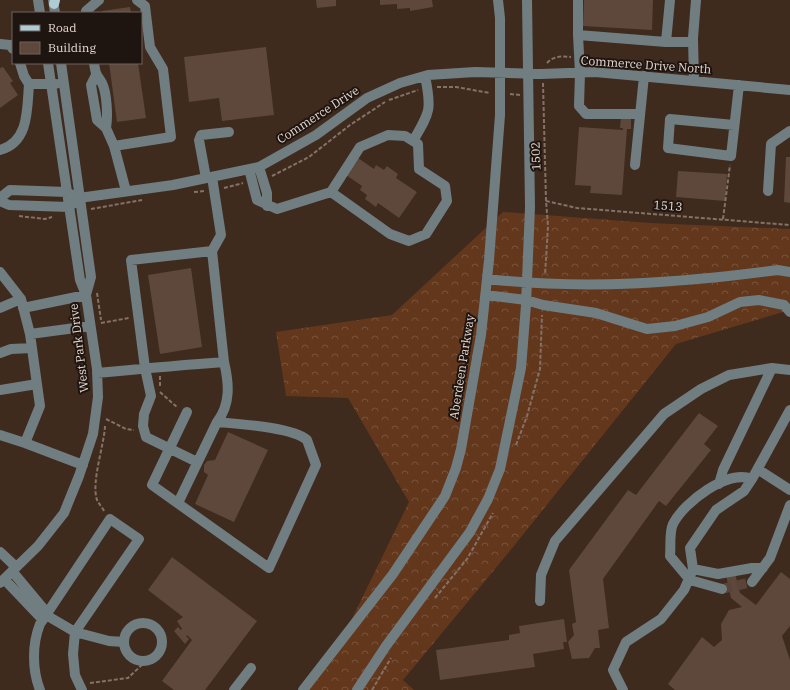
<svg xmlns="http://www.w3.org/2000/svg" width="790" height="690" font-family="'IBM Plex Serif',serif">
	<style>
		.forest { fill: url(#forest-crowns) }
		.building { fill: #5e473b }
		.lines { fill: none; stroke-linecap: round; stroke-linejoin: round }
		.minor-tunnel { stroke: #584439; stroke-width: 10; stroke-dasharray: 10 5; stroke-linecap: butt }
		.path { stroke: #847268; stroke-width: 2; stroke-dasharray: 4 2; stroke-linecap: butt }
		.minor { stroke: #707d81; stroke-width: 10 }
		.major { stroke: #afcbd3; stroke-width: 10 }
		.labels { text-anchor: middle; stroke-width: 4; stroke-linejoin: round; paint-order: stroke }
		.street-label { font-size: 12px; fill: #e6d8d0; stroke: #1f1510 }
	</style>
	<defs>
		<pattern id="forest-crowns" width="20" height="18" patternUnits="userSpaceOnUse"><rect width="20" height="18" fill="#63371c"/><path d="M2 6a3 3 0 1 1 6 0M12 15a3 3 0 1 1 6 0" fill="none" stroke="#79533c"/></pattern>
	</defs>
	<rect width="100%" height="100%" fill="#3f2a1e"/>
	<path class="forest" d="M503,212L650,223L790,229V310L676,344L509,552L403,680L414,690H302L344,635L409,502L348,398L286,396L276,332L392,315Z"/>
	<path class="building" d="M316,0H336V6L317,8Z
		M380,0H432L433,7L410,11V8L397,9V4L380,5Z
		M584,0H653L652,30L583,26Z
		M130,7L131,13H102V11Z
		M266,47L274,115L222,121L219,98L189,102L184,57Z
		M109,63H138L146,118L117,122Z
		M3,67L13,81L10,83L18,95L0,108V68Z
		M621,117L631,118V129H627L622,195L590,193L591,186L575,185L579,127L623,130V128H620Z
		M786,157H790V203L784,202Z
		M358,158L374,169L376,165L384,170L387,166L398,174L396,178L417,192L399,218L378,203L376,207L365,199L367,195L360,190L362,186L346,175Z
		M678,171L727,174L725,201L676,197Z
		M191,268L202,347L160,354L148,275Z
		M699,413L718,426L704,444L711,450L666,506L659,501L603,579L609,628L598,630L600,648H595L589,658L572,659L568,642L574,635L572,624L576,622L569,570L628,490L636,495Z
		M228,432L268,450L234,522L195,504L208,475L204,472V465L207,461L215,460Z
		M172,557L257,621L205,690H174L162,681L192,640L187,635L186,636L189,639L185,644L174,631L178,627L181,630L182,629L177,621L183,617L148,590Z
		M781,572L790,579V626L782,636L790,660V690H675L668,684L702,637L714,647L722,640L721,624L729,610L742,607L731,598L726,575L735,573L740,593L756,605Z
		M564,619L567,642H563L564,649L533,654L535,667L440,680L436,650L509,640V635L520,633L519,626Z"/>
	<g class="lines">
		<path class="minor-tunnel" d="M722,589L752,582"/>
		<path class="path" d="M547,63C553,56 562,56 571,57
			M543,83L546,201L548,226L545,275
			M437,87H456L490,93
			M510,94L520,95
			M389,100L418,90
			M272,176L309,157L350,125L385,102
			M224,188L243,183
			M194,192L205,191
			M546,201L577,208L790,225
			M91,209L142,200
			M19,216L45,219L52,217
			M723,219L730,165
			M97,293L101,320
			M101,323L129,318
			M160,376V388
			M160,392L178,408
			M106,419L126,429L134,430
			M516,445L527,416L540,369L542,315
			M104,511C102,507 99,504 97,500C91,482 104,446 105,426
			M435,598L467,559L493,513
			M90,683L128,678L146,661
			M372,690L391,658"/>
		<path class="minor" d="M38,0L40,13
			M53,0L55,13
			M670,0L666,42H693
			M86,13V11L99,0
			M578,35V0
			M0,44L10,45L13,49
			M20,63L24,76L29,84H56
			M61,63L91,277L86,295
			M94,63C96,76 96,73 102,83C107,93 108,117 106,128
			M96,75L91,85L97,120L106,128L114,146L126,191
			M694,80L693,38L696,0
			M639,114H586L579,106L580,73L578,35L666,42
			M734,125L670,119L668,148L731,156L739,85
			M413,141C430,112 432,110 425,76
			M114,146L171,137L163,69L150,47L145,6L137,0
			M0,150C29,142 27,110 29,84
			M635,165L644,76
			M259,167L267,193V206
			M249,169L257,200L277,209L331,192L360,147L388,135L405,136L418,144L419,169L445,186L447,201L426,234L409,241L390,234L331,192
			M206,178L199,140L201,135L229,132
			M768,191L771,144L790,131
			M0,198L10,190L67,192L72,195
			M0,201L9,205L69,207L79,198L173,185L259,167L316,135L367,98L400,83L428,75L475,72L541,74L595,72L790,90
			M212,251L221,235L212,177
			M0,272L21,299L30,334L40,406L25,443L83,465
			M487,279C584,290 681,283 778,270L790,272
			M486,295L526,300L543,305L596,313L647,329L675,326L708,317L740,302L759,300L784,305L790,312
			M0,308L21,299
			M23,308L86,295
			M30,334L90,326
			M0,353L11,349L32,348
			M97,373C139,369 182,365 224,362L212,251L131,260L145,368L151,396L144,414L143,426L146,437L197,462
			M0,390L37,384
			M187,412L152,485L269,568L316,465L307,440C293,427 237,424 217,422
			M0,435L25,443
			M759,470L790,490
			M752,479L744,491L716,510L690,548L693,569L718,574L752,568H763
			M719,484L723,470L772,368
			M178,503L217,422C231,404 229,383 224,362
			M0,552L16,567
			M12,571L47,613
			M4,579L43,620
			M752,582L770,558L790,505
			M0,583L38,546L64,513L79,476L93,434L98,397L97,369L86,295L80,280L48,63
			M722,589L690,580L670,556C671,547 669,532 673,524C684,502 728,469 752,479L790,410
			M540,601L541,575L555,541L664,414L701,389L729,375L772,368L790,370
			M46,615L75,632L109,641L124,642
			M124 642a19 19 0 1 1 38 0a19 19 0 1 1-38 0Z
			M40,690C32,670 32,644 40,624L110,519L139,539L75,632L73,654L75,675L82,690
			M234,690L251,668
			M303,690L393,574L445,496L456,468L461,449L481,335L489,260L500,115V18L498,0
			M357,690L386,646L470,532L488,499L500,469L521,368L526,305L530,207L527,0
			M623,690L613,670L626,642L661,619L684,590L691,574"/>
		<path class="major" d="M54,4L55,0"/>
	</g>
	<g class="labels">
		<g class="street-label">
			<text transform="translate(646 65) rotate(4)" y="4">Commerce Drive North</text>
			<text transform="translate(318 115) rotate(-33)" y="4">Commerce Drive</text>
			<text transform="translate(536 156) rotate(-92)" y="4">1502</text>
			<text transform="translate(668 206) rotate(4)" y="4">1513</text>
			<text transform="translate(79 348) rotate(-97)" y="4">West Park Drive</text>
			<text transform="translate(462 367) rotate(-81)" y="4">Aberdeen Parkway</text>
		</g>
	</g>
	<rect x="12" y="12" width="130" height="52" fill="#1f1510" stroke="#6f635d"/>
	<rect x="20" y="25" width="20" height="6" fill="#afcbd3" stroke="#6f635d"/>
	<text x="48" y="32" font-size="12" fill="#e6d8d0">Road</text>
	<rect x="20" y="42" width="20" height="12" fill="#5e473b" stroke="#6f635d"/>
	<text x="48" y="52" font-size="12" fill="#e6d8d0">Building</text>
</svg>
